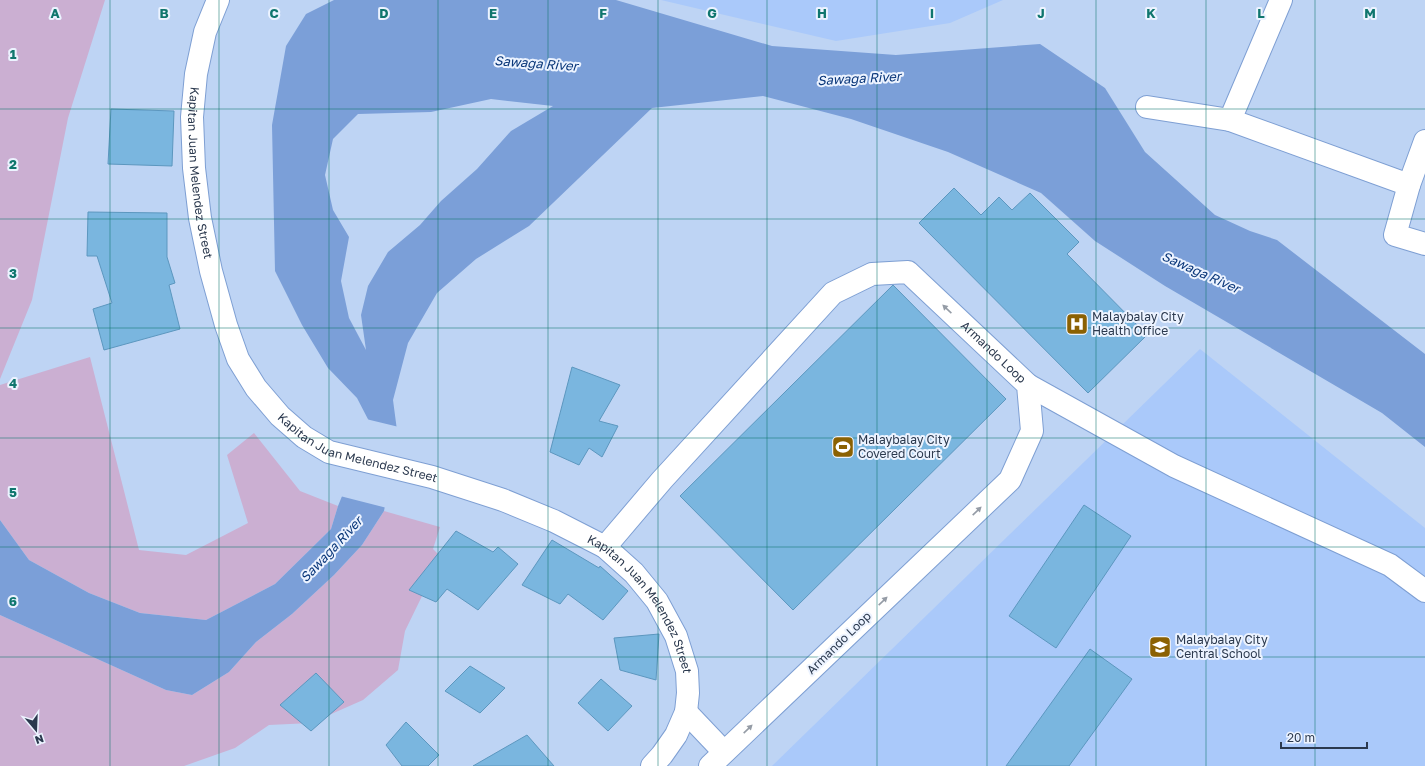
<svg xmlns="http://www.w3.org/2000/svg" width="1425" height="766" font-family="'Golos Text',sans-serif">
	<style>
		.built { fill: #aac9fa }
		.green { fill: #cbafd2 }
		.water { fill: #7b9fd8; fill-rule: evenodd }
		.pier { fill: #bed4f4 }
		.building { fill: #7ab6df; stroke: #5c97bf }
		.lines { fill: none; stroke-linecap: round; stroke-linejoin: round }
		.minor-casing { stroke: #7e9fd3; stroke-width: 24 }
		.major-casing { stroke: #7e9fd3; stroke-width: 24 }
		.minor { stroke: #fff; stroke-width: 22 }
		.major { stroke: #fff; stroke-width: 22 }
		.oneway { fill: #959ca6 }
		.grid { fill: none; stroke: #0f766e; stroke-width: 1; stroke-opacity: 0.55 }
		.labels { text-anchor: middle; stroke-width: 4; stroke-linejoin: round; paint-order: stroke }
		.street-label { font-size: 12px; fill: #2b394e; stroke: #ecf3ff }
		.poi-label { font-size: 12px; fill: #2b394e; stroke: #ecf3ff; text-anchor: start }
		.water-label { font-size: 13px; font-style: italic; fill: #0a377a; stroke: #ecf3ff }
		.grid-label { font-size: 13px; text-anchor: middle; font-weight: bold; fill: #0f766e; stroke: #ecf3ff; stroke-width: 4; stroke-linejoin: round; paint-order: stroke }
	</style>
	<rect width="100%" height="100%" fill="#bed4f4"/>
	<path class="built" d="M661,0H1003L950,23L836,41Z
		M1200,349L1425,528V766H772Z"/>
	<path class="green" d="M0,0H105L68,118L32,300L0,379Z
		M90,357L139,550L186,555L248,523L227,455L254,433L300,491L338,506L331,529L275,584L206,620L140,613L89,593L29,560L0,520V385Z
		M384,511L440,527L433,549L447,563L423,594L405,631L398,670L363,700L311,723L269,725L235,748L184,766H0V615L166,690L192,695L229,672L256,642L292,614L334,575L362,545Z"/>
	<path class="water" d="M334,0H616L772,46L896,55L1040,44L1105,88L1145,152L1215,215L1250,231L1277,240L1425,354V447L1382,413L1165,286L1095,241L1041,193L948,152L851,119L763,96L652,108L529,226L476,259L437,293L408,343L393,400L398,438L384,511L362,545L334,575L292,614L256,642L229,672L192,695L166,690L0,615V520L29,560L89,593L140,613L206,620L275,584L331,529L338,506L371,425L357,398L328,368L302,325L275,271L272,125L286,46L306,14ZM491,99L553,106L511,131L477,169L441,201L420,225L388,252L368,286L361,315L366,350L349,318L341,281L349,237L333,210L325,175L333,139L358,114L431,112Z"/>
	<path class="pier" d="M366,419L399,427L400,439L387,508L340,496L369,425Z"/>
	<path class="building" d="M111,109L174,111L172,166L108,164Z
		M954,188L981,215L999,197L1012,210L1030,193L1079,242L1067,254L1147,335L1088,393L919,223Z
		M88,212L167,213V257L175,283L169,285L180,329L104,350L93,309L112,303L97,256H87Z
		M893,285L1006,399L793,610L680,496Z
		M572,367L620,385L599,421L618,426L602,457L589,448L579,465L550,452Z
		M1084,505L1131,536L1056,648L1009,616Z
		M456,531L493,552L498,547L518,564L478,610L447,589L436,602L409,590Z
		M552,540L599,568L600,566L628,591L603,620L568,594L560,604L522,585Z
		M659,634L656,680L620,670L614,638Z
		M1090,649L1132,679L1069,766H1006Z
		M470,666L505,688L480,713L445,691Z
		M316,673L344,702L311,731L280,705Z
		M601,679L632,706L608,731L578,703Z
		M406,722L439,755L428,766H402L386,745Z
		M527,735L554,766H473Z"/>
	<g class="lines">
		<g class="minor-casing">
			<g id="minor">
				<path d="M1281,0L1230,120L1409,185"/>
				<path d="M1147,107L1230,120"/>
				<path d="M1425,141L1409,185L1395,235L1425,244"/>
				<path d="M1028,385L1174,466L1390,565L1425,591"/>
				<path id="s1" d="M605,547L662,480L833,293L872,274L908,272L1028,385L1032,431L1010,480L710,766"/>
				<path d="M686,712L724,752"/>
			</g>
		</g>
		<g class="major-casing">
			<g id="major">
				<path id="s2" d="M218,0L205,32L196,74L192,117L194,168L200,218L211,271L226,325L238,359L256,388L280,416L304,437L329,452L432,477L503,500L554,521L605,547L634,573L657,601L676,636L687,671L688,693L686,712L676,735L662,755L652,766"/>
			</g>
		</g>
		<use href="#minor" class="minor"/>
		<use href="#major" class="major"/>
	</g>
	<defs><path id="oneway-solid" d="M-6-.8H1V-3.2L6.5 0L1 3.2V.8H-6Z"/></defs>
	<g class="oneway">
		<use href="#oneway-solid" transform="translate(947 309) rotate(-137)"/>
		<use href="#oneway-solid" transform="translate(977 511) rotate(-44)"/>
		<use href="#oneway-solid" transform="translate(883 601) rotate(-44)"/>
		<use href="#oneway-solid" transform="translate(748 729) rotate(-44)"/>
	</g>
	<path class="grid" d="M110,0V766M219,0V766M329,0V766M438,0V766M548,0V766M658,0V766M767,0V766M877,0V766M987,0V766M1096,0V766M1206,0V766M1315,0V766M0,109H1425M0,219H1425M0,328H1425M0,438H1425M0,547H1425M0,657H1425"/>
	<defs>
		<g id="hospital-square" transform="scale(1.15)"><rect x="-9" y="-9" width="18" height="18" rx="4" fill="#8b6102" stroke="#ecf3ff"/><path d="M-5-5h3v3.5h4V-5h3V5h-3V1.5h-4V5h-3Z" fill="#fff"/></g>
		<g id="stadium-square" transform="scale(1.15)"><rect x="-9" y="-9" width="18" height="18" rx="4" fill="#8b6102" stroke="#ecf3ff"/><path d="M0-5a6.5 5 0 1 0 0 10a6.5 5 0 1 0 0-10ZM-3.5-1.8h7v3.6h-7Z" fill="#fff"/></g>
		<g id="school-square" transform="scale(1.15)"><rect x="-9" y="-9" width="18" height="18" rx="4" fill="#8b6102" stroke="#ecf3ff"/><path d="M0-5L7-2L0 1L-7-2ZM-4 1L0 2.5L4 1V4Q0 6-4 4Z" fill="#fff"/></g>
	</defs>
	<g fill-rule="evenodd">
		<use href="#hospital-square" x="1077" y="324"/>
		<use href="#stadium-square" x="843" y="447"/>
		<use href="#school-square" x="1160" y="647"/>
	</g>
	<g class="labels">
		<g class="street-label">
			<text dy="4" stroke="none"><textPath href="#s2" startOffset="177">Kapitan Juan Melendez Street</textPath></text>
			<text dy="4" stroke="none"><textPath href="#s1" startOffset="538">Armando Loop</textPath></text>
			<text dy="4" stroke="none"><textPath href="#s2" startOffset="525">Kapitan Juan Melendez Street</textPath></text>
			<text dy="4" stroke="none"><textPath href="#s2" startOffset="861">Kapitan Juan Melendez Street</textPath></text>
			<text transform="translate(839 643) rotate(-44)" y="4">Armando Loop</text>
		</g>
		<g class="poi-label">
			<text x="1092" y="321">Malaybalay City<tspan x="1092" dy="14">Health Office</tspan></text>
			<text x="858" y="444">Malaybalay City<tspan x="858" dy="14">Covered Court</tspan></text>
			<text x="1176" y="644">Malaybalay City<tspan x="1176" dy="14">Central School</tspan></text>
		</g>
		<g class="water-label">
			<text transform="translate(536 63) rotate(4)" y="5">Sawaga River</text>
			<text transform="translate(859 78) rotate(-3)" y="5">Sawaga River</text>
			<text transform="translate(1201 272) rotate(24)" y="5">Sawaga River</text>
			<text transform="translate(331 549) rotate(-47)" y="5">Sawaga River</text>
		</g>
	</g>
	<g class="grid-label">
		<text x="55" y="18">A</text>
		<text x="164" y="18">B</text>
		<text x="274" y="18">C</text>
		<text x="384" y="18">D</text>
		<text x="493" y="18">E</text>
		<text x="603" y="18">F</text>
		<text x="712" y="18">G</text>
		<text x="822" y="18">H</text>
		<text x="932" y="18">I</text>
		<text x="1041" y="18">J</text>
		<text x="1151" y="18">K</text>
		<text x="1261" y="18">L</text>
		<text x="1370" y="18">M</text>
		<text x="13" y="59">1</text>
		<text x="13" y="169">2</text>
		<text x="13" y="278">3</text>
		<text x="13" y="388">4</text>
		<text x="13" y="497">5</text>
		<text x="13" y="606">6</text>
	</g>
	<g transform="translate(36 730) rotate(161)" stroke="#ecf3ff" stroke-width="3" paint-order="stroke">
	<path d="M0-3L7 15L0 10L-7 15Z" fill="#2b394e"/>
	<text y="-6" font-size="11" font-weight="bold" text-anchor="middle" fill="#2b394e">N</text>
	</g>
	<path d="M1281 742v6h86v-6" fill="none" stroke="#2b394e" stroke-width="2"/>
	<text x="1287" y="742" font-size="12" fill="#2b394e" stroke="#ecf3ff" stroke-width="3" paint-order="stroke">20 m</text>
</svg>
